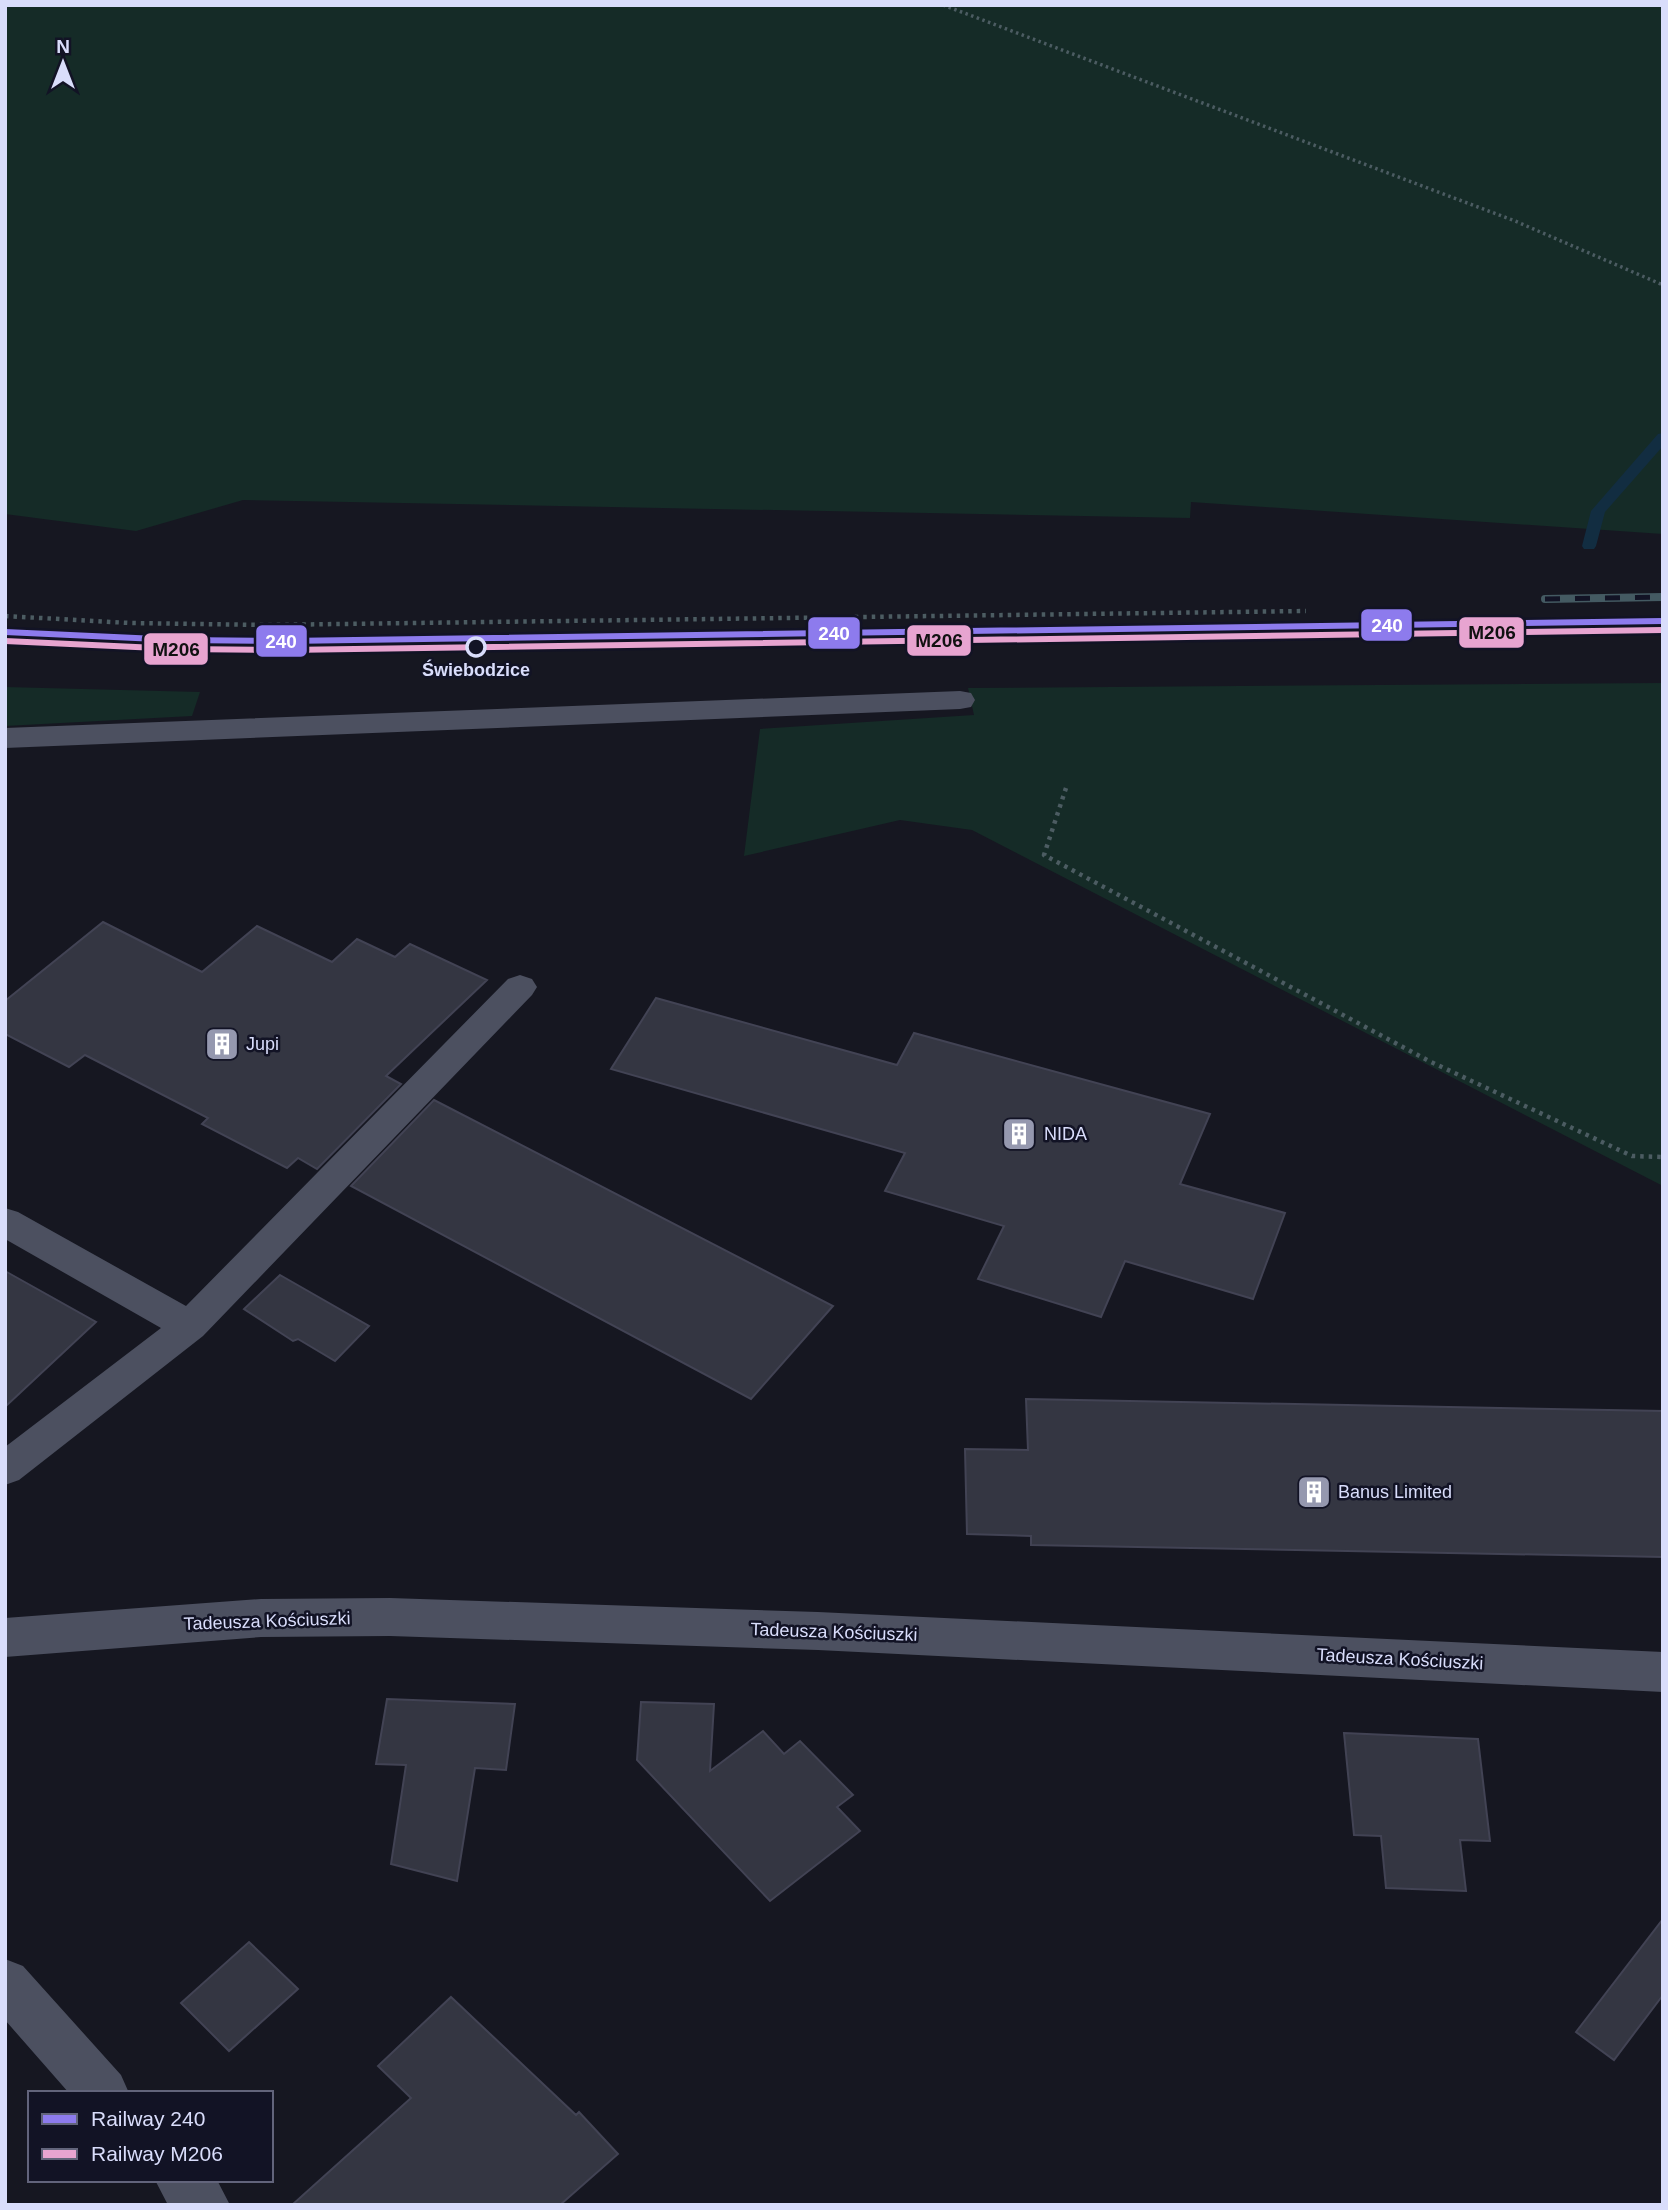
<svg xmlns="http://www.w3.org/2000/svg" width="1668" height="2210" font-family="Helvetica,sans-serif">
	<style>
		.green { fill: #152b27 }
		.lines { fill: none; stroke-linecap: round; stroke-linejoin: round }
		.stream { fill: #122d41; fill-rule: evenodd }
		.building { fill: #343642; stroke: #424354; stroke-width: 2 }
		.path-far1 { stroke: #4c5c62; stroke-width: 3.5; stroke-dasharray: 2.5 3.5; stroke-linecap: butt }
		.path { stroke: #4c5c62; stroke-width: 4.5; stroke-dasharray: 3.5 5; stroke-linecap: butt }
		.lane { fill: #4c5060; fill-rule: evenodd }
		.street { fill: #4c5060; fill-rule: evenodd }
		.rail-casing { stroke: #445a62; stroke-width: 8 }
		.rail { stroke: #121325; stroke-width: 5; stroke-dasharray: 15; stroke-linecap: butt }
		.rail-1-casing { stroke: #121325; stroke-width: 11 }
		.rail-2-casing { stroke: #121325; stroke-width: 11 }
		.rail-1 { stroke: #8d7bed; stroke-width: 6 }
		.rail-2 { stroke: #e7a4d0; stroke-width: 6 }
		.stop-dot { fill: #121325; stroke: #d9ddfb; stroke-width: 3.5 }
		.labels { text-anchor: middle; stroke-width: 5; stroke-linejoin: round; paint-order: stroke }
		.stop-label { font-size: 18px; font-weight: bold; fill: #d9ddfb; stroke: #121325 }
		.poi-label { font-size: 18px; fill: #d9ddfb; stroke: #121325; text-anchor: start }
		.street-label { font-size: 18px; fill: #d9ddfb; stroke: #121325 }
		.line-badge { stroke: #121325; stroke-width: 2.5 }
		.badge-label { font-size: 19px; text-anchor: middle; font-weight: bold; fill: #fff }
		.pale-badge-label { font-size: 19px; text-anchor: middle; font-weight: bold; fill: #111 }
	</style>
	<rect width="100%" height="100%" fill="#161721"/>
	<path class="green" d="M5,5H1663V534L1191,502L1190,518L243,500L136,531L5,514Z
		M1663,683V1186L972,830L900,820L744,856L760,729L974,715L968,688Z
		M5,687L200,692L192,716L5,726Z"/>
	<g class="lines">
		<path class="stream" d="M1663,433V446L1605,512L1596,546L1594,549H1584L1582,546L1591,511L1658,434Z"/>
	</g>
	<path class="building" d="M103,922L202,972L257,926L332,962L357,939L395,957L410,944L487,980L386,1076L401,1084L317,1169L298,1158L287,1168L202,1124L208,1118L85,1055L69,1067L5,1034V1001Z
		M656,998L897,1065L914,1033L1210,1114L1180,1184L1285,1213L1253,1299L1125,1261L1101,1317L978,1279L1004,1226L885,1191L905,1153L611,1069Z
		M434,1100L833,1306L751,1399L351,1186Z
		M5,1271L96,1322L5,1407Z
		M280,1275L369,1326L335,1361L298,1339L293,1341L244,1309Z
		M1026,1399L1663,1411V1557L1031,1545V1536L967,1534L965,1449L1028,1450Z
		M387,1699L515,1704L506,1770L475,1768L457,1881L391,1864L406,1765L376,1764Z
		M641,1702L714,1704L710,1771L763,1731L784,1754L800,1741L853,1795L837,1807L860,1831L770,1901L637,1760Z
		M1344,1733L1478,1739L1490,1841L1460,1840L1466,1891L1386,1888L1381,1836L1354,1835Z
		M1663,1919V1995L1614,2060L1576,2032Z
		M249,1942L298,1989L229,2051L181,2003Z
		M451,1997L576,2115L579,2112L618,2154L560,2205H292L411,2098L378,2066Z"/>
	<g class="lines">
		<path class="path-far1" d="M943,5L1515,221L1663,285"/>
		<path class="path" d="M5,616L130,623L265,625L1306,611
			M1066,788L1044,855L1429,1061L1632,1156L1663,1157"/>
		<path class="lane" d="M960,691L971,693L975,700L971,707L960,709L5,748V728Z
			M520,975L532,979L537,987L532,995L203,1336L19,1480L5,1485V1447L161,1328L5,1239V1208L18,1212L186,1306L508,979Z"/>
		<path class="street" d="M390,1598L818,1612L1663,1652V1692L818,1650L390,1636L261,1637L5,1657V1618L261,1599Z
			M5,1959L23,1966L121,2075L129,2093H69L5,2020Z
			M155,2180H217L230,2205H168Z"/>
		<g class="rail-casing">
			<path id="rail" d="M1545,599L1663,597"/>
		</g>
		<use href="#rail" class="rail"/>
		<g class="rail-1-casing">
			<path id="rail-1" d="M5,632L179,640L286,641L1663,621"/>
		</g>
		<g class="rail-2-casing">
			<path id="rail-2" d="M5,641L179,649L286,650L1663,630"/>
		</g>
		<use href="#rail-1" class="rail-1"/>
		<use href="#rail-2" class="rail-2"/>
	</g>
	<defs>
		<g id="building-square" transform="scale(1.75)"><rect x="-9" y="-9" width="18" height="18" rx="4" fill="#9598af" stroke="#121325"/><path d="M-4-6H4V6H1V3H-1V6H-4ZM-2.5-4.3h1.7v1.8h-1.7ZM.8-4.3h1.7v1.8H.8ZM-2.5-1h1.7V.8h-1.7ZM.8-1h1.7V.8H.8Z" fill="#fff"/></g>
	</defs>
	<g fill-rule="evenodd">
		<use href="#building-square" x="222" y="1044"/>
		<use href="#building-square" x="1019" y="1134"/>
		<use href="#building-square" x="1314" y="1492"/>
	</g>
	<circle class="stop-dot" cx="476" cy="647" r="9"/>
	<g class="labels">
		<g class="stop-label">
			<text x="476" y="676">Świebodzice</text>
		</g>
		<g class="poi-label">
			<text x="246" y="1050">Jupi</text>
			<text x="1044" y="1140">NIDA</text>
			<text x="1338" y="1498">Banus Limited</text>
		</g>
		<g class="street-label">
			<text transform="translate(267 1621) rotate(-2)" y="6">Tadeusza Kościuszki</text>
			<text transform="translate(834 1632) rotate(2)" y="6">Tadeusza Kościuszki</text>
			<text transform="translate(1400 1659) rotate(3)" y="6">Tadeusza Kościuszki</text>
		</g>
	</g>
	<g class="line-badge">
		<rect x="1360" y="608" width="53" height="34" rx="7" fill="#8d7bed"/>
		<rect x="1458" y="616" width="67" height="33" rx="7" fill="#e7a4d0"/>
		<rect x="807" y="616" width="54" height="34" rx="7" fill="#8d7bed"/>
		<rect x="906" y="624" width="66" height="33" rx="7" fill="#e7a4d0"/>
		<rect x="255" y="624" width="53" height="34" rx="7" fill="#8d7bed"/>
		<rect x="143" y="632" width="66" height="34" rx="7" fill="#e7a4d0"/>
	</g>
	<g class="badge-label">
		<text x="1387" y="632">240</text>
		<text x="834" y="640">240</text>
		<text x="281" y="648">240</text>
	</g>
	<g class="pale-badge-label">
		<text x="1492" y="639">M206</text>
		<text x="939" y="647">M206</text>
		<text x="176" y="656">M206</text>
	</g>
	<rect width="1668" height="2210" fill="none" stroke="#d9ddfb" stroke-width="14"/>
	<rect x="28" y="2091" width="245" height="91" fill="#121325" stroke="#62647b" stroke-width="2"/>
	<rect x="42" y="2114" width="35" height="10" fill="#8d7bed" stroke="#62647b" stroke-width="2"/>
	<text x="91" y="2126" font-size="21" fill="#d9ddfb">Railway 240</text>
	<rect x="42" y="2149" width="35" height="10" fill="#e7a4d0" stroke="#62647b" stroke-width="2"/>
	<text x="91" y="2161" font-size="21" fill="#d9ddfb">Railway M206</text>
	<g transform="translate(63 63)" stroke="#121325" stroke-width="5" paint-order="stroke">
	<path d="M0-5L12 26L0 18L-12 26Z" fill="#d9ddfb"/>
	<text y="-10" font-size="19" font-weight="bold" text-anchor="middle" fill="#d9ddfb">N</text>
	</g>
</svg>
